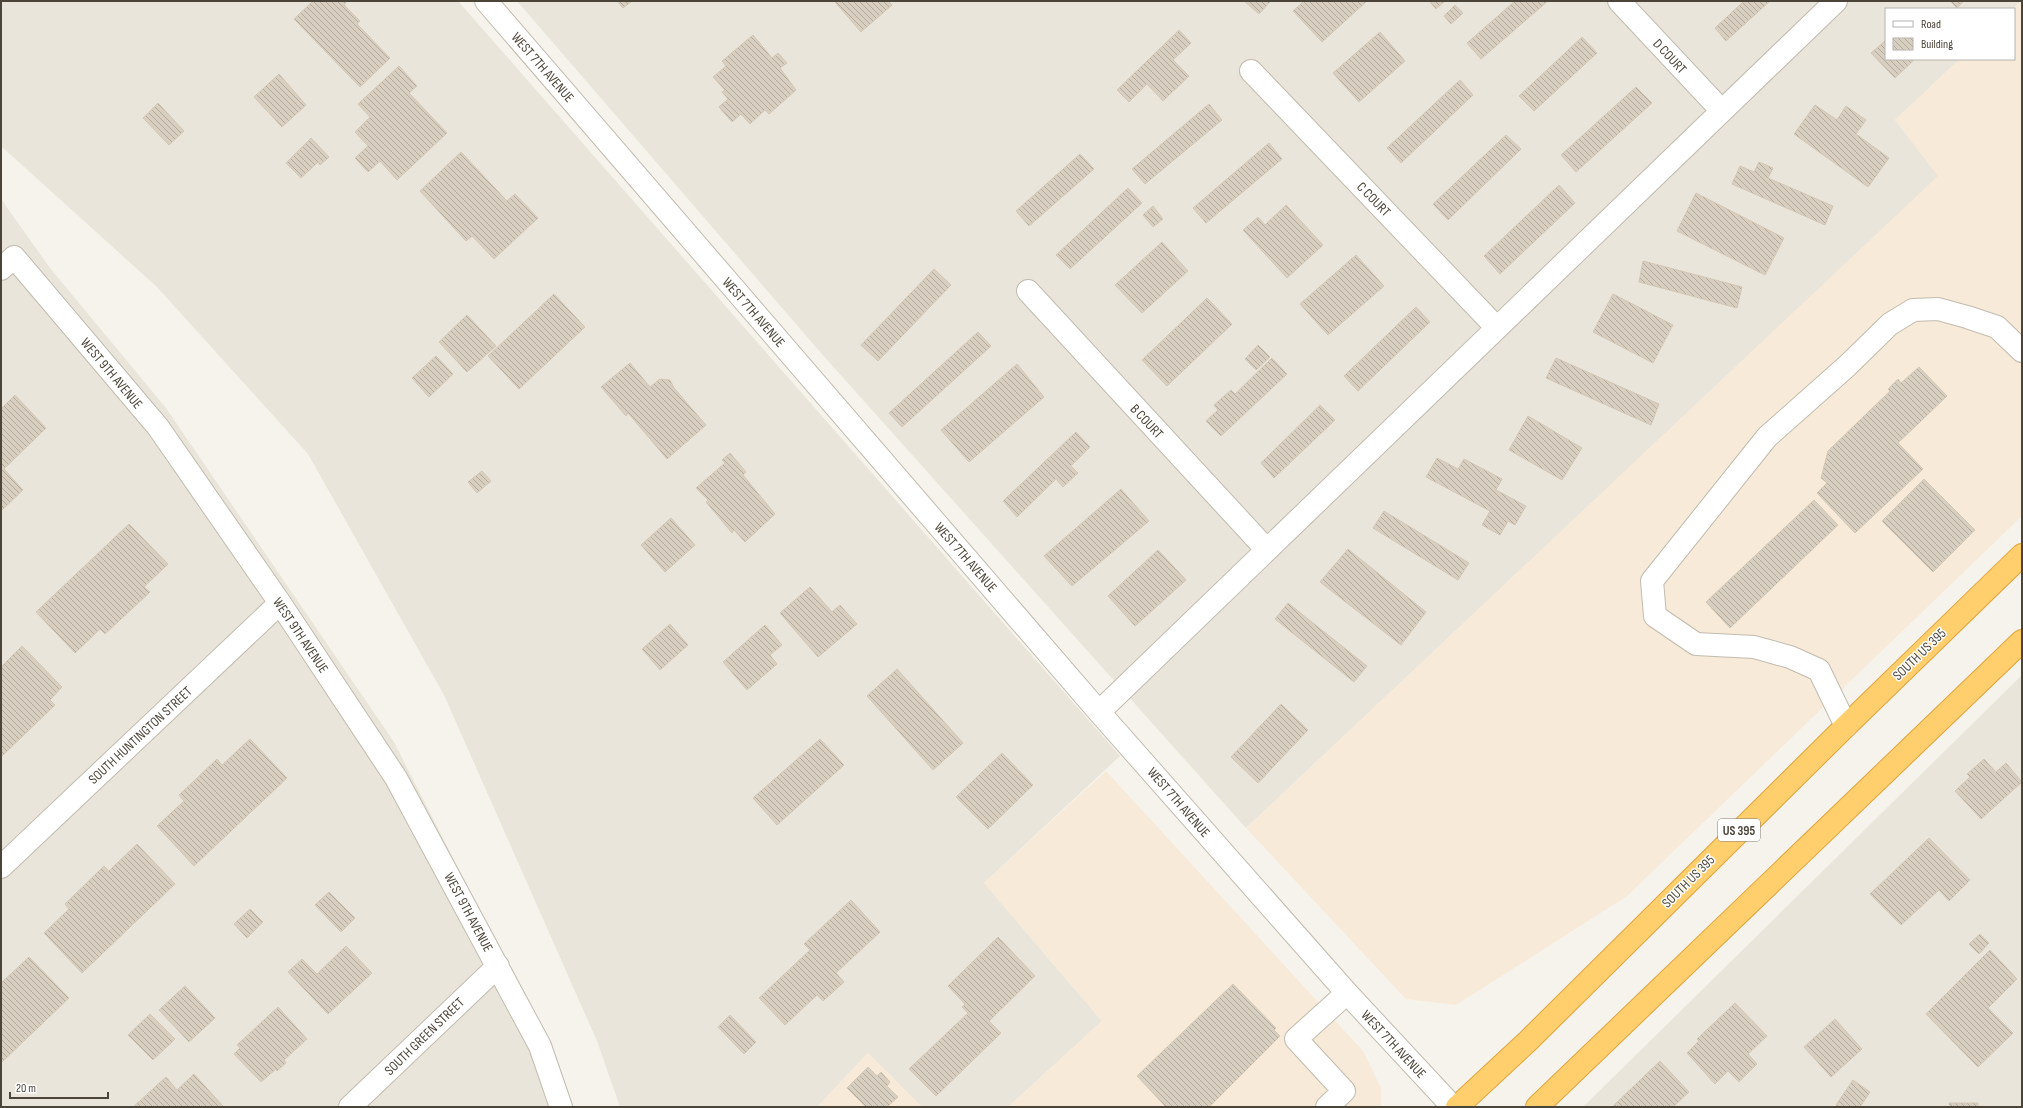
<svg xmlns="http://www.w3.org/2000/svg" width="2023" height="1108" font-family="'Sofia Sans Condensed',sans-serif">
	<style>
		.residential { fill: #eae5da }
		.commercial { fill: #f7ead8 }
		.building { fill: url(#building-back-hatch); stroke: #d3c7b4 }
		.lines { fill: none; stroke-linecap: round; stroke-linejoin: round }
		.minor-casing { stroke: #c2bbae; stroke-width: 24 }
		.highway-casing { stroke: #e0a43c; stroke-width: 24 }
		.minor { stroke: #fff; stroke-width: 22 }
		.highway { stroke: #ffcf6e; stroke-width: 22 }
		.labels { text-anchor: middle; stroke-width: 3; stroke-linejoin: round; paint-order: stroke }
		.shield { fill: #fff; stroke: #817c74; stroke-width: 1 }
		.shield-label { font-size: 13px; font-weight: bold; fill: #4b4439 }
		.street-label { font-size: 14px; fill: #4b4439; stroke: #fff }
	</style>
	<defs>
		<pattern id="building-back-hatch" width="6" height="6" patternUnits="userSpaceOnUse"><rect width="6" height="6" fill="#d8cfc1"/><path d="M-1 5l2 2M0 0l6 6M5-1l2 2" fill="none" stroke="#b1aa9e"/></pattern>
	</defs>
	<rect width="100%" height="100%" fill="#f6f3ec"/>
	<path class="residential" d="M1,1H458L1120,756L984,883L1102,1021L1008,1107H922L868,1053L817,1107H620L597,1041L444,695L308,454L157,287L1,146Z
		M517,1H2021L2013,9H1886V59H1960L1895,120L1939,176L1246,828L821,353Z
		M1,199L50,268L166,408L394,742L517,984L565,1107H1Z
		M2022,675V1107H1583Z"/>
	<path class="commercial" d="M2022,1V516L1627,896L1456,1005L1406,999L1246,828L1938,176L1895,120L1960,59H2014L2013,9Z
		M1106,771L1363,1051L1381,1088V1107H1008L1102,1021L984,883Z
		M868,1053L922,1107H817Z"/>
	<path class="building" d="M313,1H344L346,3L344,5L360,21L357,24L390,58L360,87L294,19Z
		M617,1H632L623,8Z
		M834,1H888L892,5L861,32Z
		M1244,1H1271L1259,14Z
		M1304,1H1367L1322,42L1293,11Z
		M1429,1H1445L1436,9Z
		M1515,1H1548L1481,59L1467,43Z
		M1744,1H1770L1726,41L1715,28Z
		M1950,1H1964L1957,8Z
		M1455,5L1463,13L1451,24L1444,16Z
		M1179,30L1191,43L1173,60L1189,76L1163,101L1147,84L1129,102L1117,90Z
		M1380,32L1405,61L1359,102L1333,73Z
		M753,35L772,58L778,53L787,63L780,68L796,90L769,114L765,110L750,124L741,114L732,122L719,107L728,99L722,92L725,90L713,77L726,66L722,61Z
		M1582,37L1597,53L1534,111L1519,96Z
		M1886,40V59H1915L1895,78L1871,53Z
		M399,66L417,86L409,93L447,133L397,180L380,161L368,172L355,158L368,146L355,132L370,117L358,104Z
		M279,74L306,105L282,127L254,97Z
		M1460,80L1473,95L1401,163L1387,148Z
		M1636,87L1652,103L1576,172L1561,155Z
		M158,103L184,131L169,145L143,118Z
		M1209,104L1222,120L1145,184L1132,169Z
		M1815,105L1837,120L1846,106L1866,120L1856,134L1889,158L1868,187L1794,134Z
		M1506,135L1521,149L1448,220L1433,204Z
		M311,138L329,157L320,165L318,162L301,178L286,163Z
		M1269,143L1282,159L1206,223L1193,208Z
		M461,152L507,201L515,194L538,218L494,259L472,236L466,241L420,191Z
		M1080,154L1094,169L1029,226L1016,211Z
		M1759,162L1773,168L1768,178L1833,206L1825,225L1732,184L1740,166L1754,172Z
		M1559,185L1575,203L1500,274L1484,256Z
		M1128,188L1142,203L1070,269L1056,255Z
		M1696,193L1784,238L1765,275L1677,231Z
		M1286,205L1323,245L1287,278L1243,230L1258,217L1265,225Z
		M1153,206L1163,219L1153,227L1143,215Z
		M1162,242L1188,271L1142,313L1115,285Z
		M1356,255L1384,286L1328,335L1300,304Z
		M1643,261L1742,287L1737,308L1639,282Z
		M934,269L951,285L878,361L861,345Z
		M554,294L585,327L519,389L488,356Z
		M1613,294L1673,325L1653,363L1593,332Z
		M1207,298L1232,324L1167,386L1142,360Z
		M1416,307L1430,322L1358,391L1344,376Z
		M467,315L496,346L467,372L439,342Z
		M978,332L991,346L902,427L889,413Z
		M1258,345L1270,357L1256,370L1245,359Z
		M436,356L453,374L429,397L412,378Z
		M1272,358L1287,374L1221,436L1206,421L1218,410L1214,405L1231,390L1235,394Z
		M1556,358L1659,404L1651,425L1546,378Z
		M630,363L650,387L660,379L670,380L674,388L706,425L667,459L628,413L626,416L601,387Z
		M1017,364L1044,397L969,462L941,430Z
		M1919,367L1947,396L1898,443L1923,469L1855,533L1817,493L1827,483L1821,478L1828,451L1890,391L1888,389L1898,379L1901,383Z
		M15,395L46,428L4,469L23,490L1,511V409Z
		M1320,405L1335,420L1274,478L1261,463Z
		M1528,416L1582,448L1562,480L1509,450Z
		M1076,432L1090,447L1071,466L1078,473L1063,487L1056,479L1017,517L1003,501Z
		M730,453L746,472L743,475L775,514L745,542L734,530L732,533L706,502L708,500L696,488L725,463L722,460Z
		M1437,458L1458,469L1464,459L1502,479L1496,490L1526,506L1515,525L1508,521L1500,535L1482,525L1490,511L1426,477Z
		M482,471L491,481L477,493L468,482Z
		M1924,479L1975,530L1933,572L1882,521Z
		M1121,489L1149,521L1072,586L1044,556Z
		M1814,500L1838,525L1730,628L1706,602Z
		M1384,511L1469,563L1458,580L1373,528Z
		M671,518L695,545L665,572L641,545Z
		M129,524L168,564L144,587L150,592L105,634L100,629L75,653L36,612Z
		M1348,549L1426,612L1401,645L1320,582Z
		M1158,550L1186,580L1135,626L1108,596Z
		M810,587L832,612L840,605L857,624L818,657L780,613Z
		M1288,603L1367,666L1354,682L1275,619Z
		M670,624L688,645L660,670L642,649Z
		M765,625L782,645L770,655L777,664L747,690L723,662Z
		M22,646L62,687L50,700L55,705L1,757V667Z
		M897,669L963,743L933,770L867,696Z
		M1281,704L1308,730L1258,783L1231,757Z
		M250,739L287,778L194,866L157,826L184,801L179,795L217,759L222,765Z
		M820,739L844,765L777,825L753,798Z
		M1002,753L1033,785L988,829L956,797Z
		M1984,759L1996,772L2006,763L2022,782L1981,819L1955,791L1970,777L1967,774Z
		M1929,838L1970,880L1949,901L1939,890L1901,925L1870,894Z
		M137,844L175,884L82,973L44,933L69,909L65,904L104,866L109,871Z
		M329,892L355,918L341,932L315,905Z
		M851,900L880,932L836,973L844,982L823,1001L817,995L785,1025L759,998L810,950L804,944Z
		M250,909L263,922L247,938L234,924Z
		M1980,934L1989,943L1979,954L1969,944Z
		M998,937L1035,976L989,1021L1001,1033L936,1096L909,1069L968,1013L962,1007L965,1004L948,986Z
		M346,946L372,973L328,1014L288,972L302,959L317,974Z
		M1990,950L2017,979L1988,1008L2013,1033L1978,1067L1926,1014Z
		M29,957L69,998L1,1063V981L2,982Z
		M1233,984L1276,1028L1274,1030L1280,1036L1209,1107H1166L1137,1076Z
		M185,986L215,1018L189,1042L159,1010Z
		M1735,1003L1767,1036L1748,1054L1757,1064L1739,1082L1728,1071L1715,1084L1687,1053L1699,1041L1697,1039Z
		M278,1007L307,1039L284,1060L286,1063L277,1071L276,1069L261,1082L234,1054L240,1048L237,1045Z
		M150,1014L175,1039L153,1060L128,1035Z
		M730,1015L756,1042L744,1054L718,1027Z
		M1835,1019L1862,1049L1831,1077L1804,1047Z
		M1660,1061L1689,1092L1673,1107H1612Z
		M868,1067L877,1076L881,1072L890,1082L887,1086L898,1097L887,1107H866L847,1088Z
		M194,1074L223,1106L222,1107H133L166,1077L177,1090Z
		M1853,1080L1870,1092L1860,1107H1838L1836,1105Z
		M1949,1103H1978V1107H1950Z"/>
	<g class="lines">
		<g class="minor-casing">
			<path id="minor" d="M486,1L1099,712L1347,993L1453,1107
				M1619,1L1722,111
				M1251,71L1497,328
				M1,269L14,257L158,427L280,603L396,778L540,1046L561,1107
				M1028,291L1267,550
				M1099,712L1836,1
				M1846,726L1819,670L1790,657L1754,647L1696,644L1655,616L1652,581L1767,437L1847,366L1890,324L1913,310L1938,309L1967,317L1997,327L2022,351
				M1,867L280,603
				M350,1107L498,966
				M1327,1107L1344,1091L1296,1039L1347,993"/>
		</g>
		<g class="highway-casing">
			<path id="highway" d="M1457,1107L1528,1041L1846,726L2022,555
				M1537,1107L2022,641"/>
		</g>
		<use href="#minor" class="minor"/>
		<use href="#highway" class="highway"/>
	</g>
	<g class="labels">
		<rect class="shield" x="1718" y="819" width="42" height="22" rx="3"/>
		<g class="shield-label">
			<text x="1739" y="835">US 395</text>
		</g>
		<g class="street-label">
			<text transform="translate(1670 56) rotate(47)" y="5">D COURT</text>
			<text transform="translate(543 67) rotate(49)" y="5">WEST 7TH AVENUE</text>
			<text transform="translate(1374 199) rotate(46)" y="5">C COURT</text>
			<text transform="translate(754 312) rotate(49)" y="5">WEST 7TH AVENUE</text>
			<text transform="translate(112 373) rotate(50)" y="5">WEST 9TH AVENUE</text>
			<text transform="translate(1147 421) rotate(47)" y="5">B COURT</text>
			<text transform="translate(966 557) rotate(49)" y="5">WEST 7TH AVENUE</text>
			<text transform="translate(301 635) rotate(56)" y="5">WEST 9TH AVENUE</text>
			<text transform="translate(1919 654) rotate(-44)" y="5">SOUTH US 395</text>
			<text transform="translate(140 735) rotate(-43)" y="5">SOUTH HUNTINGTON STREET</text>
			<text transform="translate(1179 802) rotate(49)" y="5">WEST 7TH AVENUE</text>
			<text transform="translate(1688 881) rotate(-45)" y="5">SOUTH US 395</text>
			<text transform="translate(469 912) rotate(62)" y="5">WEST 9TH AVENUE</text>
			<text transform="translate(424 1036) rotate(-44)" y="5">SOUTH GREEN STREET</text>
			<text transform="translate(1394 1044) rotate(47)" y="5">WEST 7TH AVENUE</text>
		</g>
	</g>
	<rect width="2023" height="1108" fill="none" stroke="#4b4439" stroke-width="4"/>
	<rect x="1885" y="8" width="130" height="52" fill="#ffffff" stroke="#b7b4b0"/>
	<rect x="1893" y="21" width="20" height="6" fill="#ffffff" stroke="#b7b4b0"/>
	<text x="1921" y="28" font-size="12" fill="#4b4439">Road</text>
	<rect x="1893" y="38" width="20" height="12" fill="url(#building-back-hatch)" stroke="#b7b4b0"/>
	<text x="1921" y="48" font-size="12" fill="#4b4439">Building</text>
	<path d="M10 1092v6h98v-6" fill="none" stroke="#4b4439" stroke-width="2"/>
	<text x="16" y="1092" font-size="12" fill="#4b4439" stroke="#ffffff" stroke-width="3" paint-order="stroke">20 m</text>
</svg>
